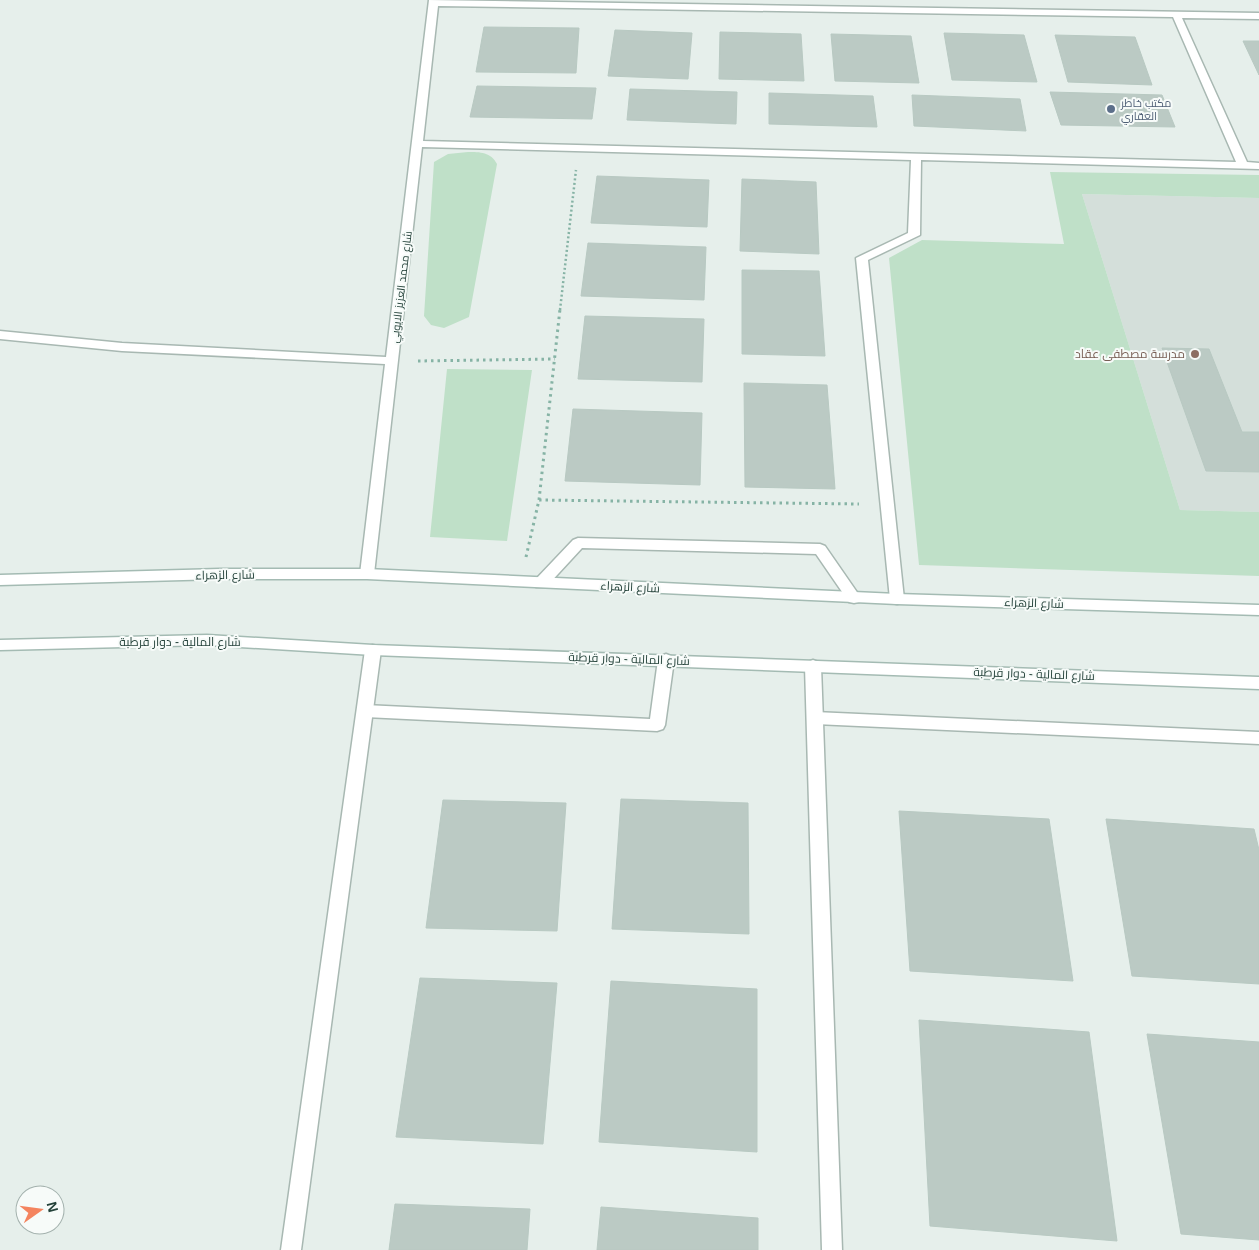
<svg xmlns="http://www.w3.org/2000/svg" width="1259" height="1250" font-family="Helvetica,Cairo,sans-serif">
	<style>
		.built { fill: #d4dfda }
		.green { fill: #bfe0c8 }
		.building { fill: #bbcac4; stroke: #b8c9c2 }
		.lines { fill: none; stroke-linecap: round; stroke-linejoin: round }
		.lane-casing { stroke: #a8b8b2; stroke-width: 3 }
		.street-casing { stroke: #a8b8b2; stroke-width: 3 }
		.secondary-casing { stroke: #a4bbb3; stroke-width: 3 }
		.path-far1 { stroke: #86b3a5; stroke-width: 2.5; stroke-dasharray: 2 2.5; stroke-linecap: butt }
		.path { stroke: #86b3a5; stroke-width: 3; stroke-dasharray: 2.5 4; stroke-linecap: butt }
		.lane { fill: #fff; fill-rule: evenodd }
		.street { fill: #fff; fill-rule: evenodd }
		.secondary { fill: #fff; fill-rule: evenodd }
		.service-dot { fill: #5c6f8a; stroke: #f7fbf9; stroke-width: 2 }
		.education-dot { fill: #8d6e63; stroke: #f7fbf9; stroke-width: 2 }
		.labels { text-anchor: middle; stroke-width: 4; stroke-linejoin: round; paint-order: stroke }
		.far-service-label { font-size: 11px; fill: #4e5e75; stroke: #f7fbf9; text-anchor: start }
		.far-street-label { font-size: 11px; fill: #24423a; stroke: #f7fbf9 }
		.education-label { font-size: 12px; fill: #785e54; stroke: #f7fbf9; text-anchor: end }
		.street-label { font-size: 12px; fill: #24423a; stroke: #f7fbf9 }
	</style>
	<rect width="100%" height="100%" fill="#e6efeb"/>
	<path class="built" d="M1082,194L1259,198V512L1180,510Z"/>
	<path class="green" d="M468,152C480,152 491,152 497,164L469,317L444,328L431,325L424,316L434,162L448,154Z
		M1050,172L1259,175V198L1082,194L1180,510L1259,512V576L919,565L889,258L922,240L1064,244Z
		M447,369L532,370L507,541L430,537Z"/>
	<path class="building" d="M484,27L579,28L576,73L476,72Z
		M615,30L692,33L688,79L608,76Z
		M720,32L801,34L804,81L719,79Z
		M944,33L1024,35L1037,82L952,80Z
		M831,34L911,36L919,83L835,81Z
		M1055,35L1135,37L1152,85L1068,82Z
		M1243,41H1259V75Z
		M477,86L596,88L592,119L470,117Z
		M630,89L737,92L736,124L627,120Z
		M1050,92L1162,95L1175,127L1061,125Z
		M769,93L873,96L877,127L769,124Z
		M912,95L1020,99L1026,131L914,126Z
		M597,176L709,180L707,227L591,223Z
		M742,179L816,182L819,254L740,251Z
		M588,243L706,247L704,300L581,296Z
		M742,270L819,271L825,356L742,354Z
		M585,316L704,319L702,382L578,379Z
		M1162,348L1209,349L1242,432H1259V472L1206,471Z
		M744,383L827,385L835,489L745,487Z
		M573,409L702,413L700,485L565,481Z
		M621,799L748,803L749,934L612,929Z
		M443,800L566,803L557,931L426,928Z
		M899,811L1049,819L1073,981L910,971Z
		M1106,819L1254,829L1259,850V984L1132,976Z
		M420,978L557,983L543,1144L396,1137Z
		M611,981L757,989V1152L599,1142Z
		M919,1020L1089,1032L1117,1241L930,1226Z
		M1147,1034L1259,1042V1240L1181,1234Z
		M395,1204L530,1209L527,1250H389Z
		M601,1207L758,1218V1250H597Z"/>
	<g class="lines">
		<g class="lane-casing">
			<path id="lane" d="M578,538L820,544L825,546L861,598L859,602L854,603L849,602L816,554L582,548L546,587H536L534,583L536,579L573,540Z
				M666,654L671,656L674,660L665,725L663,729L657,731L365,717L359,715L357,711L359,707L365,705L650,719L658,660L661,656Z
				M815,712L1259,732V744L815,724L809,722L807,718L809,714Z"/>
		</g>
		<g class="street-casing">
			<path id="street" d="M429,0L1259,13V19L1182,18L1247,162L1259,163V169L921,160L920,235L868,260L904,599L902,603L897,604L892,603L890,599L856,258L908,233L911,160L422,147L374,574L372,578H362L360,574L385,364L122,351L0,339V331L122,343L386,357ZM438,6L1173,17L1236,162L423,141Z
				M373,645L378,646L381,650L301,1250H281L365,650L368,646Z
				M813,660L818,662L821,666L842,1250H822L805,666L808,662Z"/>
		</g>
		<g class="secondary-casing">
			<path id="secondary" d="M220,569H367L897,594L1259,605V615L897,604L367,579H220L0,585V575Z
				M207,635L373,645L1259,677V689L373,655L207,645L0,650V640Z"/>
		</g>
		<path class="path-far1" d="M560,310L576,170"/>
		<path class="path" d="M418,361L555,359
			M539,500L560,309
			M526,557L539,500L859,504"/>
		<use href="#lane" class="lane"/>
		<use href="#street" class="street"/>
		<use href="#secondary" class="secondary"/>
	</g>
	<circle class="service-dot" cx="1111" cy="109" r="5"/>
	<circle class="education-dot" cx="1195" cy="354" r="5"/>
	<g class="labels">
		<g class="far-service-label">
			<text x="1121" y="107">مكتب خاطر<tspan x="1121" dy="13">العقاري</tspan></text>
		</g>
		<g class="far-street-label">
			<text transform="translate(401 287) rotate(-83)" y="4">شارع محمد العزيز الايوبي</text>
		</g>
		<g class="education-label">
			<text x="1185" y="358">مدرسة مصطفى عقاد</text>
		</g>
		<g class="street-label">
			<text transform="translate(225 575) rotate(-1)" y="4">شارع الزهراء</text>
			<text transform="translate(630 587) rotate(3)" y="4">شارع الزهراء</text>
			<text transform="translate(1034 603) rotate(2)" y="4">شارع الزهراء</text>
			<text x="180" y="646">شارع المالية - دوار قرطبة</text>
			<text transform="translate(629 659) rotate(2)" y="4">شارع المالية - دوار قرطبة</text>
			<text transform="translate(1034 674) rotate(2)" y="4">شارع المالية - دوار قرطبة</text>
		</g>
	</g>
	<g transform="translate(40 1210) rotate(76)"><circle r="24" fill="#f7fbf9" stroke="#a3b1ad"/>
	<path d="M0-4L9 19L0 12L-9 19Z" fill="#f4845f"/>
	<text y="-8" font-size="14" font-weight="bold" text-anchor="middle" fill="#24423a">N</text>
	</g>
</svg>
